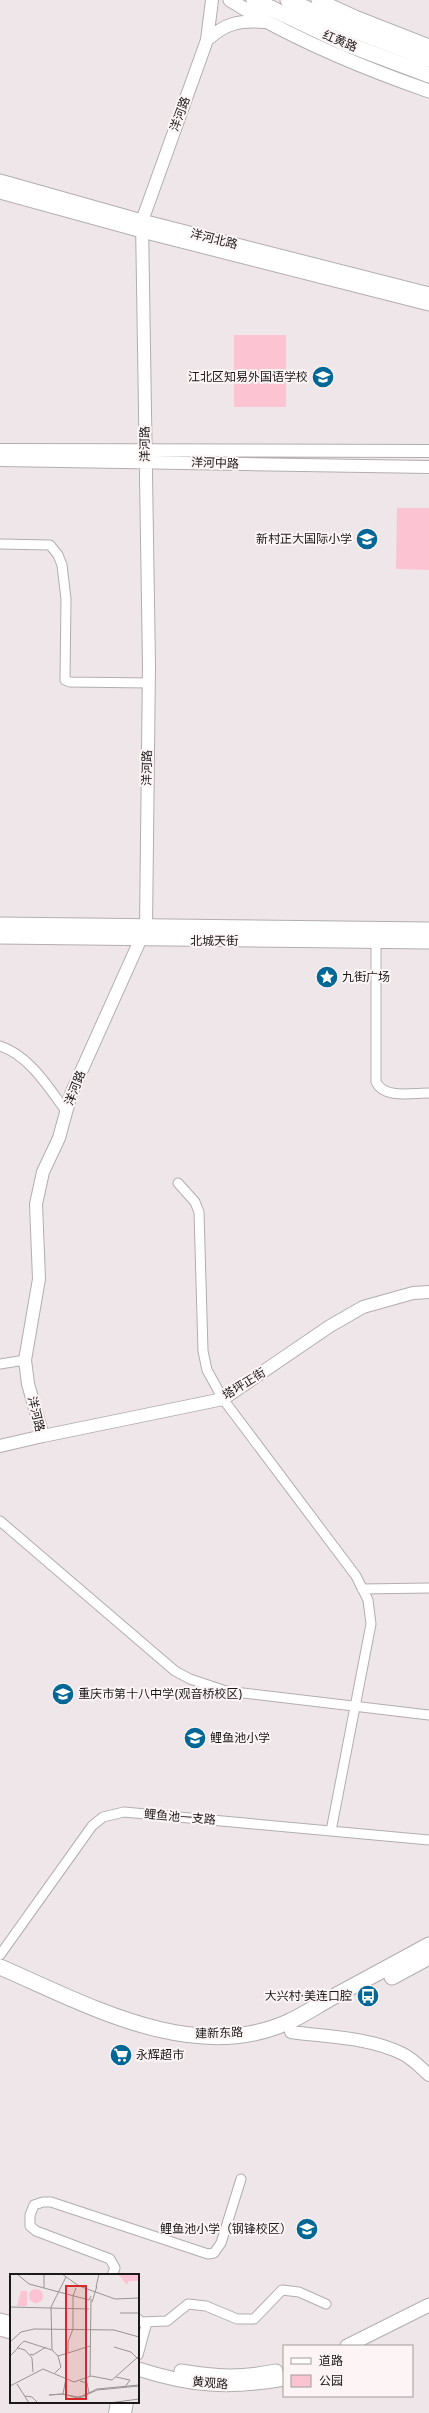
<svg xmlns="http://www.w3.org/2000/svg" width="429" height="2413" font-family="Inter,'Noto Sans SC',sans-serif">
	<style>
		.green { fill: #fcc4d2 }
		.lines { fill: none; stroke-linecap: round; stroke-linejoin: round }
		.minor-casing { stroke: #b4adae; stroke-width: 11 }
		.tertiary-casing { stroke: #b4adae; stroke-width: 14 }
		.secondary-casing { stroke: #b4adae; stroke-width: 15 }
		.primary-casing { stroke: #b4adae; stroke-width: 17 }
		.trunk-casing { stroke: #b4adae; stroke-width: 17 }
		.minor { stroke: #fff; stroke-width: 9 }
		.tertiary { stroke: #fff; stroke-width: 12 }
		.secondary { stroke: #fff; stroke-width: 13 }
		.primary { stroke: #fff; stroke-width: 15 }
		.trunk { stroke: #fff; stroke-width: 15 }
		.labels { text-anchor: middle; stroke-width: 4; stroke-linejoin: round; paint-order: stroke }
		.street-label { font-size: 12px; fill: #1b1819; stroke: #fcf4f5 }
		.poi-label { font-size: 12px; fill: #1b1819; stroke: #fcf4f5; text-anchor: end }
		.inset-road { fill: none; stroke: #9a9495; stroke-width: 1 }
		.view { fill: #d62828; fill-opacity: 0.15; stroke: #d62828; stroke-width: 2 }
		.inset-edge { fill: none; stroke: #1b1819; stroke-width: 2 }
	</style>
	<rect width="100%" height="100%" fill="#eee6e8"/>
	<path class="green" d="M234,335H286V407H234Z
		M397,508H429V570L396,569Z"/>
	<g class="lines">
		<g class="minor-casing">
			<path id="minor" d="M0,544L50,545L58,555L62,565L66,599L65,680L70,682L149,683
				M376,936V1082C384,1099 412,1093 429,1093
				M0,1046C29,1055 49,1088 66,1111
				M178,1183L195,1202L199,1212L203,1351L207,1370L223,1399L356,1576L368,1600L371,1624L331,1831
				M0,1364L25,1360
				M0,1521L175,1671L190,1679L226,1691L429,1715
				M362,1589L429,1588
				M0,1955L92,1826L103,1817L124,1812L429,1840
				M112,2275L115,2268L110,2259L36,2231L30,2226V2215L34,2205L43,2202H51L208,2254L214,2253L221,2243L241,2179
				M138,2319L141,2322L167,2321L188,2304L206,2306L237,2319H254L282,2290L299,2292L326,2304
				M138,2355L147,2322"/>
		</g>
		<g class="tertiary-casing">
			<path id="tertiary" d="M212,0L207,40C226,23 239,20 265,22
				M0,450L429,451
				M0,460C143,461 286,466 429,467
				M43,1436L223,1399L330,1326L363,1307L413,1293L429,1292
				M0,1446L43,1436L28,1384L25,1360L39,1279L36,1204L43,1172L59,1138L71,1094L146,927L149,665L142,221L207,40
				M291,2032C327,2037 370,2037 403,2054C413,2059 421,2068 429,2075
				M115,2413L117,2402
				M125,2413L127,2402"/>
		</g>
		<g class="secondary-casing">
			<path id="secondary" d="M230,0C292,39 360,67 429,91
				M318,0L355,17L429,46
				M0,181L142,221L429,294
				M0,192L142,231L429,304
				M0,924L429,929
				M0,937L429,942
				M0,2320L11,2323
				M0,2329L11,2332
				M347,2346L429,2305
				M138,2369C191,2386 229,2389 284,2379
				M181,2371C217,2377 240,2378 276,2371"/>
		</g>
		<g class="primary-casing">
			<path id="primary" d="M0,1967C86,2004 193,2065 288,2022C304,2015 318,2005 333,1997C365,1980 397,1962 429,1945
				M392,1977L429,1957"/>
		</g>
		<g class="trunk-casing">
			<path id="trunk" d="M254,0L344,43L429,75
				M288,0L350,29L429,59"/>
		</g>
		<use href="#minor" class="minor"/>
		<use href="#tertiary" class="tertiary"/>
		<use href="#secondary" class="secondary"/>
		<use href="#primary" class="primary"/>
		<use href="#trunk" class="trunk"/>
	</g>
	<defs>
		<g id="school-disc" transform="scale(1.15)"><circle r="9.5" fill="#026795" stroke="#fcf4f5"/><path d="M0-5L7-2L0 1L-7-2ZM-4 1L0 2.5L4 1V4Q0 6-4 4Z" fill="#fff"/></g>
		<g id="sight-disc" transform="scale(1.15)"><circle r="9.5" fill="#026795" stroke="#fcf4f5"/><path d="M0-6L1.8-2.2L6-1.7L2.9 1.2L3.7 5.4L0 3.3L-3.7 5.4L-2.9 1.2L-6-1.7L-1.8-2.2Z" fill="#fff"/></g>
		<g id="bus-disc" transform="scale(1.15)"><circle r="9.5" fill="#026795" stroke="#fcf4f5"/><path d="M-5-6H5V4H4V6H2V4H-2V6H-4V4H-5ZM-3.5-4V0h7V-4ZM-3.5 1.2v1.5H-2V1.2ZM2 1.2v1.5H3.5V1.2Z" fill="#fff"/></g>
		<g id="supermarket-disc" transform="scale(1.15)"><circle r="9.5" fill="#026795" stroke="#fcf4f5"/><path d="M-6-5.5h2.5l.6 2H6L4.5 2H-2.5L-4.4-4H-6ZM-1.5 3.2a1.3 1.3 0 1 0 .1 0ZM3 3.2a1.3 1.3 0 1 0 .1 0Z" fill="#fff"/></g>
	</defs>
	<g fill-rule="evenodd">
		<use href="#school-disc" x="323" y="377"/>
		<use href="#school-disc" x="367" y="539"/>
		<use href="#sight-disc" x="327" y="977"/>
		<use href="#school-disc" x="63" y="1694"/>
		<use href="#school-disc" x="195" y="1738"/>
		<use href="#bus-disc" x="368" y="1996"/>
		<use href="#supermarket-disc" x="121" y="2055"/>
		<use href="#school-disc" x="307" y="2229"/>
	</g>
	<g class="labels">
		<g class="street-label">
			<text transform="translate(340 41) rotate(23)" y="4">红黄路</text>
			<text transform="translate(180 114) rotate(-70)" y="4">洋河路</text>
			<text transform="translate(214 239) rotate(14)" y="4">洋河北路</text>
			<text transform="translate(145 444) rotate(-91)" y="4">洋河路</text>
			<text transform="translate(215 463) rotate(2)" y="4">洋河中路</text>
			<text transform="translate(147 768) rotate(-89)" y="4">洋河路</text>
			<text x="214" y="945">北城天街</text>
			<text transform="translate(75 1088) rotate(-69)" y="4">洋河路</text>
			<text transform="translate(244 1384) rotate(-32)" y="4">塔坪正街</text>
			<text transform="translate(36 1414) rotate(76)" y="4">洋河路</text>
			<text transform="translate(180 1817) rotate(5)" y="4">鲤鱼池一支路</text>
			<text transform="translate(219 2033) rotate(-2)" y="4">建新东路</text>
			<text transform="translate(210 2383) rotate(5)" y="4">黄观路</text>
		</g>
		<g class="poi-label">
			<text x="308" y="381">江北区知易外国语学校</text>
			<text x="352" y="543">新村正大国际小学</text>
			<text x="342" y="981" text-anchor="start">九街广场</text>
			<text x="78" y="1698" text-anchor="start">重庆市第十八中学(观音桥校区)</text>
			<text x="210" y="1742" text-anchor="start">鲤鱼池小学</text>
			<text x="352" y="2000">大兴村‧美连口腔</text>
			<text x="136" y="2059" text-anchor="start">永辉超市</text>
			<text x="292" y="2233">鲤鱼池小学（钢锋校区）</text>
		</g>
	</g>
	<g transform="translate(10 2274)">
		<rect width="129" height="129" fill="#eee6e8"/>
		<path d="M108,0H129V7H119L117,11ZM19 22a7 7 0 1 1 14 0a7 7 0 1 1-14 0ZM11,17H17V32H7Z" fill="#fcc4d2"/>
		<path class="inset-road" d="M7,0L19,10L79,26L81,22M52,0L69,12L105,25L129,24M86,13L89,0M34,14V0M82,28L87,12M0,33L79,35M110,39H129M0,68L11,58L24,55L104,56L129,63M104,73L121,78L129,86M7,74L14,67L42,76L48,82L51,93L45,99M42,76L41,33L56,3M58,79L80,72M20,80L23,81L36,73M0,82L8,74L15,76L22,84L23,98M48,82L58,79V68L63,55V22L66,14M80,102L81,25M106,103L120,106L115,113M70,107L77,109L79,119M7,110L19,129M129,111L87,115L83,117L72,122L68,123L52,120L39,121L53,120L68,124L72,123L87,116L129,112M0,112L33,95L64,108L81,102L102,106L129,82M53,120L56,104M15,122L22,123L28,129M99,129L129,125"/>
		<path class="view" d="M56,12H76V125H56Z"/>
		<rect width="129" height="129" class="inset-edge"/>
	</g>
	<rect x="283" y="2345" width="130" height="52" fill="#fcf4f5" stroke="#a29c9d"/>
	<rect x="291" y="2358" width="20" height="6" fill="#ffffff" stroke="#a29c9d"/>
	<text x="319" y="2365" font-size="12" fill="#1b1819">道路</text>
	<rect x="291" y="2375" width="20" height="12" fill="#fcc4d2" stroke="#a29c9d"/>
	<text x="319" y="2385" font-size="12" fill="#1b1819">公园</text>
</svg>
